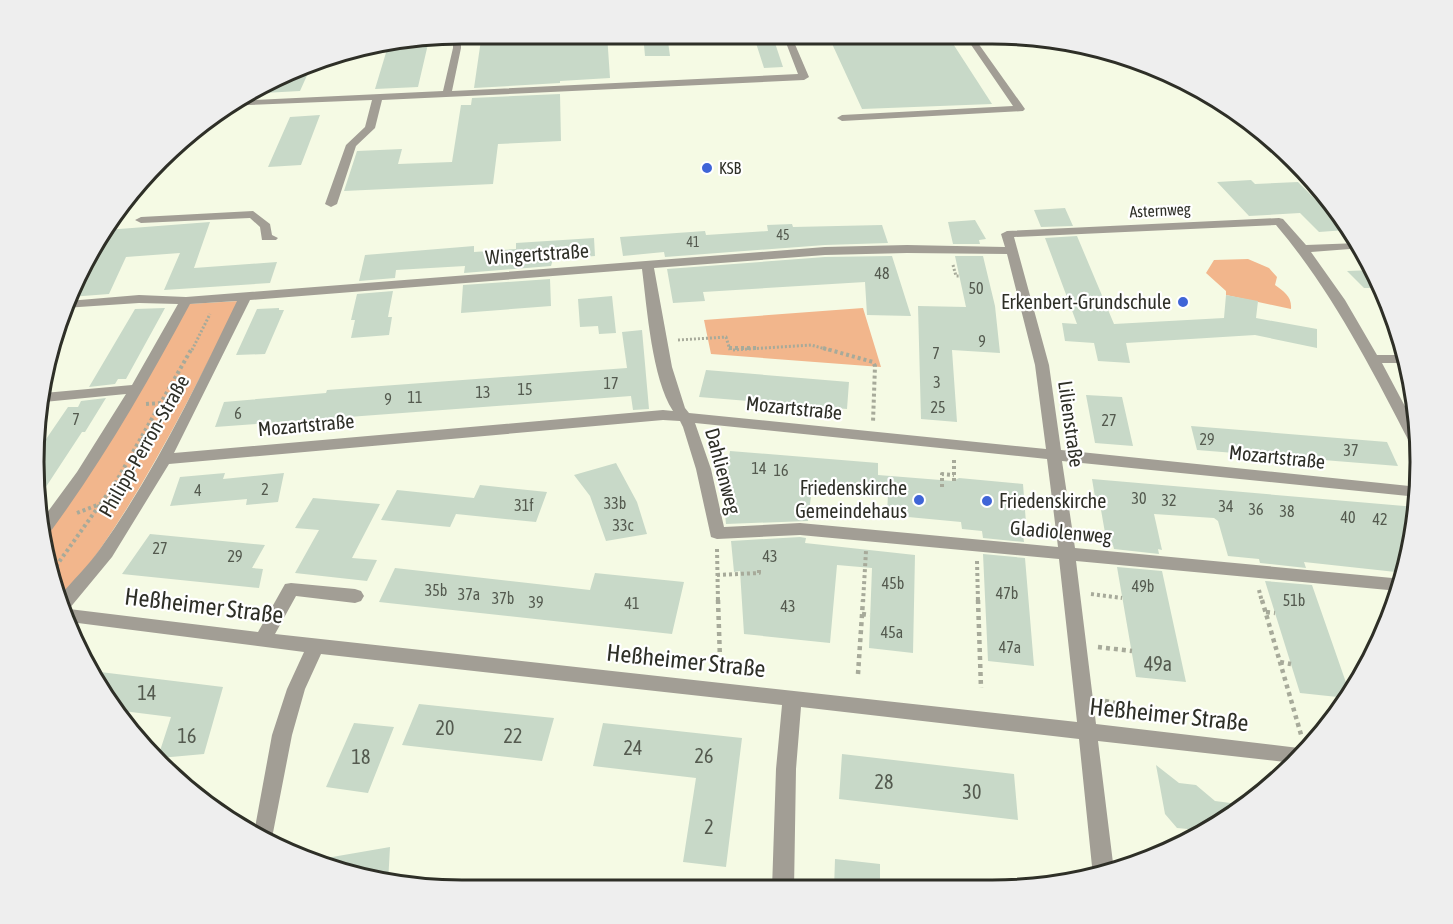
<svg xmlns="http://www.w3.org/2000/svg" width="1453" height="924" font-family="'Asap Condensed',sans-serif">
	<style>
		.green { fill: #f2b68c }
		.building { fill: #c8d9c8 }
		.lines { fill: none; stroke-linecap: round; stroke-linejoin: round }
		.path-far2 { stroke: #a7aa9a; stroke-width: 3; stroke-dasharray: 2 2; stroke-linecap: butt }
		.path-far1 { stroke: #a7aa9a; stroke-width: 4; stroke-dasharray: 3 3; stroke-linecap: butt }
		.path { stroke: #a7aa9a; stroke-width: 4.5; stroke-dasharray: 4 4; stroke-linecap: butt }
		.minor { fill: #a29e95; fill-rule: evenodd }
		.poi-dot { fill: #3f65d7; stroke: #fff; stroke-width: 2 }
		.labels { text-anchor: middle; stroke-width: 4.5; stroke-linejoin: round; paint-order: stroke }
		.far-number-label { font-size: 14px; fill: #545a4f }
		.far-poi-label { font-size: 16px; fill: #2e2f27; stroke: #fff; text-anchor: start }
		.far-street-label { font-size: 16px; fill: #2e2f27; stroke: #fff }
		.number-label { font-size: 16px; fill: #545a4f }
		.street-label { font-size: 20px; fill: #2e2f27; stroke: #fff }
		.poi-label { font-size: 20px; fill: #2e2f27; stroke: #fff; text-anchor: end }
		.near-number-label { font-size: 20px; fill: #545a4f }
		.near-street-label { font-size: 24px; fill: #2e2f27; stroke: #fff }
		.rim { fill: none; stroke: #2e2f27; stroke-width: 3 }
	</style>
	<rect width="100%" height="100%" fill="#f5fae4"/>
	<path class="green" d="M1248,259L1269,268L1277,277L1275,285C1284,292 1292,296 1291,309L1226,295V291L1206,273L1214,260Z
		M239,301C188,401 139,502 70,590L55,589L48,573L43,536L65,507L188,304Z
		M863,308L881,367L711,354L704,320Z"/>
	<path class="building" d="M482,33L607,34L610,78L560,81V83L474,88Z
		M643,34H667L670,56H645Z
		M828,35L948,36L992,104L862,109Z
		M755,40H774L783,67L764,68Z
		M428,44L418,87L375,89L388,46Z
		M313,62L300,91L247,94L294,71Z
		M560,94L561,141L498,144L493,184L344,191L357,151L402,149L398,164L452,162L461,105H471L472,98Z
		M320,115L301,165L268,167L290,117Z
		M1251,180L1255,184L1298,182L1346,230L1319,232L1300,213L1249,216L1217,182Z
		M1065,208L1073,226L1041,227L1034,210Z
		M975,220L986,239L979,240L980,244H953L948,222Z
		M210,222L194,268L277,262L270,283L164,290L180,253L126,257L109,294L70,297L106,230Z
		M792,224L793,227L882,225L888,243L825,245L665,257L664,252L623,256L620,237L705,231L706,235L768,231L767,225Z
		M1077,236L1114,324L1224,318L1226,295L1258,301L1256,318L1317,329V348L1255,335L1126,343L1130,363L1098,361L1094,343L1065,341L1062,323L1077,324L1045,238Z
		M594,238L595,256L553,259L551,266L464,273L465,266L396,270L395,278L359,281L365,255L474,246V252L516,249V243Z
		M892,256L911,316L867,315L865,282L703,292L705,301L673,303L667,269L825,257Z
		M955,256H983L995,306L1000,353L952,350L957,422L921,419L918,306L966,307Z
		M1373,270L1381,288H1364L1347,271Z
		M550,279L551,306L461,313L463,285Z
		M393,291L388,317H392L389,335L351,338L355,320H351L357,294Z
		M612,296L616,333L599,334L598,326L580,327L578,299Z
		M165,308L126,379H118L115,384L89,387L135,309Z
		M279,308V310H284L265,354L236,355L257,309Z
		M642,330L649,409L633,410L631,396L215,427L224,402L326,393L327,390L627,368L622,332Z
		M706,370L849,382L847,409L699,397Z
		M1086,395L1122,397L1133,446L1095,443Z
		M106,398L85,432H82L38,499L33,462L35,448H40L68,407H78L81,401Z
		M1191,426L1387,442L1398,466L1197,450Z
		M730,451L878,463V475L953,481L959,478L1023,484L1027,536L1023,535L1024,542L983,538L982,531L962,529L961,522L887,515L888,494L812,488L808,521L726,524L723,493Z
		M616,463L637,502L647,534L606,541L590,496L574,475Z
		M225,473L223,479L284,473L278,502L246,505L247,499L170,506L180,477Z
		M1092,479L1416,507L1405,573L1304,562L1306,568L1260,563L1259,559L1228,556L1218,521L1214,518L1154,514L1162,550L1158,549L1159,554L1114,549L1113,545L1107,544L1101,510L1097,509Z
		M480,485L547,492L536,522L456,514L450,527L381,520L397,490L474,498Z
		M313,498L380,504L352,558L377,560L367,581L295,573L319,530L295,528Z
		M150,534L265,545L252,568L263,569L259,588L122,574Z
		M800,537L806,538L805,543L915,555L913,653L869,648L872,568L837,565L830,643L744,634L740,571L734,572L731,541Z
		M983,554L1025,558L1034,666L988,661Z
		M1117,567L1162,571L1186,682L1136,677Z
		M395,568L590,590L595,573L684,582L672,634L379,602Z
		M1265,581L1312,585L1350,694L1347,698L1300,693Z
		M92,671L223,687L204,754L160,758L158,757L171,717L115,710L105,700Z
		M419,704L486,711L554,718L542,761L402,745Z
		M354,723L394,727L368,793L326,787Z
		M603,723L742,738L726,867L683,862L696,778L593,766Z
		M842,754L1014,774L1018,820L839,799Z
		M1156,765L1179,783L1196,785L1215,801L1246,805L1205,834L1190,840L1188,829L1177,828L1165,814Z
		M390,847L388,883L309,861Z
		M835,859L880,864V889H834Z"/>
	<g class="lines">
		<path class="path-far2" d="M953,265L956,276H959
			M678,340L726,337L730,350
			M192,350L210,314
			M733,350L811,345L829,350"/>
		<path class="path-far1" d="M729,348H757
			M823,348L873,362L875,366L873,422
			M146,404L162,403
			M141,439H156
			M954,460V481
			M942,487V474L954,475
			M77,513L120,496
			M717,549L718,602
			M977,561L978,602
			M717,575L759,573V570
			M49,576L116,482L192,348
			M1259,590L1262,602
			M1091,594L1122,598
			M863,602L866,551"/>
		<path class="path" d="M718,600L720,659
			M978,600L981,688
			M1262,600L1302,738
			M1266,612L1275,613
			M862,614L870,615
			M1098,647L1132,651
			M1280,662L1291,664
			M858,674L863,600
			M1105,701L1120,704L1122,716"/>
		<path class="minor" d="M461,33V48L452,91L798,74L783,35H791L809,77L804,80L382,100L375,128L356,146L337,204L331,207L325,204L346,145L365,127L372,100L223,106L233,101L443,91L453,48V35Z
			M965,36H973L1025,109L1023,111L842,121L837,118L842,115L1013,106Z
			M253,211L270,224L272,235L278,238L276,240H262L260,227L250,218L141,223L135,220L141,217Z
			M1279,218L1283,219L1306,245L1359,243L1363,248L1311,252L1345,300L1377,355H1404L1406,363H1382L1417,429L1418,450L1411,445C1371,368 1332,291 1276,225L1014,237L1049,365L1061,450L1419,487L1418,497L1062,461L1075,548L1403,579L1399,591L1076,561L1096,724L1307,749L1294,763L1098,741L1114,871L1102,876H1093L1079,739L801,707L796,769L794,889H772L776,769L782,705L321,654L305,689L292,735L271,843L254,833L272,735L287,689L304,652L70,622L59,597C72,581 88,566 100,549C155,472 196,386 237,301L190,304C147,384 102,462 48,535L43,537L41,521L77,472L126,394L44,402V393L132,385L178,304L139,303L64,308L68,301L139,295L186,297L825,247L907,245L1005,247L1001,234L1007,231ZM907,253L1007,254L1035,365L1046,449L689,413L685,408L672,367L654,268L825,255ZM642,269C647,308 652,379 673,411L663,410L174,453L250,300ZM663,420L680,421L683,427L696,469L711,537L717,539L800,535L1059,559L1077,722L275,634L296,596L355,603L361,601L364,596L361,591L355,589L291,583L285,584L258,632L69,609L112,557L169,464ZM695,423L1047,459L1058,547L800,523L724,527L711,469Z"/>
	</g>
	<g class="poi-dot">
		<circle cx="707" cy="168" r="6"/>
		<circle cx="1183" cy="302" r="6"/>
		<circle cx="919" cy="500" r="6"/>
		<circle cx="987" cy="501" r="6"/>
	</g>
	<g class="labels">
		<g class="far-number-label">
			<text x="783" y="240">45</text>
			<text x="693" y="247">41</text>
		</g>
		<g class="far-poi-label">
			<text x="719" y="174">KSB</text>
		</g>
		<g class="far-street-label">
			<text transform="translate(1160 210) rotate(-3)" y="6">Asternweg</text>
		</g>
		<g class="number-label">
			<text x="882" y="279">48</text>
			<text x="976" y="294">50</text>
			<text x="982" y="347">9</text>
			<text x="936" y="359">7</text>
			<text x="937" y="388">3</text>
			<text x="611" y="389">17</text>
			<text x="525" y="395">15</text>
			<text x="483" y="398">13</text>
			<text x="415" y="403">11</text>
			<text x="388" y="405">9</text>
			<text x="938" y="413">25</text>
			<text x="238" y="419">6</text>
			<text x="76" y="425">7</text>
			<text x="1109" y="426">27</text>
			<text x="1207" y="445">29</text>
			<text x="1351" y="456">37</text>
			<text x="759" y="474">14</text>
			<text x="781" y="476">16</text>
			<text x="265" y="495">2</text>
			<text x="198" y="496">4</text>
			<text x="1139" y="504">30</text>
			<text x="1169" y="506">32</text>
			<text x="615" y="509">33b</text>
			<text x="524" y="511">31f</text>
			<text x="1226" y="512">34</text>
			<text x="1256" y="515">36</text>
			<text x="1287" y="517">38</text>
			<text x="1348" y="523">40</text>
			<text x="1380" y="525">42</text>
			<text x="623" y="531">33c</text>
			<text x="160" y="554">27</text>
			<text x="235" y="562">29</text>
			<text x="770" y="562">43</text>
			<text x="893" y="589">45b</text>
			<text x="1143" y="592">49b</text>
			<text x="436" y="596">35b</text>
			<text x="1007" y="599">47b</text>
			<text x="469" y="600">37a</text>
			<text x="503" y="604">37b</text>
			<text x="1294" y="606">51b</text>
			<text x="536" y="608">39</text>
			<text x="632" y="609">41</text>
			<text x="788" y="612">43</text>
			<text x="892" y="638">45a</text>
			<text x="1010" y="653">47a</text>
		</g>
		<g class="street-label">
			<text transform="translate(537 254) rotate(-4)" y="7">Wingertstraße</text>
			<text transform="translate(794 408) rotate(6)" y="7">Mozartstraße</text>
			<text transform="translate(1071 424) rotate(82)" y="7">Lilienstraße</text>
			<text transform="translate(306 425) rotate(-5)" y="7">Mozartstraße</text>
			<text transform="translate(144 446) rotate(-60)" y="7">Philipp-Perron-Straße</text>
			<text transform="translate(1277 457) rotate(6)" y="7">Mozartstraße</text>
			<text transform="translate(723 471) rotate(75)" y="7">Dahlienweg</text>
			<text transform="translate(1061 532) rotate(5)" y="7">Gladiolenweg</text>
		</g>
		<g class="poi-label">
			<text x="1171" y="309">Erkenbert-Grundschule</text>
			<text x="907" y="495">Friedenskirche<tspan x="907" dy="23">Gemeindehaus</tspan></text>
			<text x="999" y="508" text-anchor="start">Friedenskirche</text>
		</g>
		<g class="near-number-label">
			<text x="1158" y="671">49a</text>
			<text x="147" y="700">14</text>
			<text x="445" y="735">20</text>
			<text x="187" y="743">16</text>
			<text x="513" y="743">22</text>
			<text x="633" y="755">24</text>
			<text x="704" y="763">26</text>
			<text x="361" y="764">18</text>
			<text x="884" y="789">28</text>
			<text x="972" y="799">30</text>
			<text x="709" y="834">2</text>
		</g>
		<g class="near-street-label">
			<text transform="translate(204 606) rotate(7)" y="8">Heßheimer Straße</text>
			<text transform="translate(686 661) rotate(6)" y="8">Heßheimer Straße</text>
			<text transform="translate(1169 715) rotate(6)" y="8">Heßheimer Straße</text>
		</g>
	</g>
	<path d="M0 0H1453V924H0ZM462 44H992A418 418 0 0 1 1410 462V462A418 418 0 0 1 992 880H462A418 418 0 0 1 44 462V462A418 418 0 0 1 462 44Z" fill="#eee" fill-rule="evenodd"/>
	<path class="rim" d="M462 44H992A418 418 0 0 1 1410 462V462A418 418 0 0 1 992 880H462A418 418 0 0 1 44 462V462A418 418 0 0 1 462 44Z"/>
</svg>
